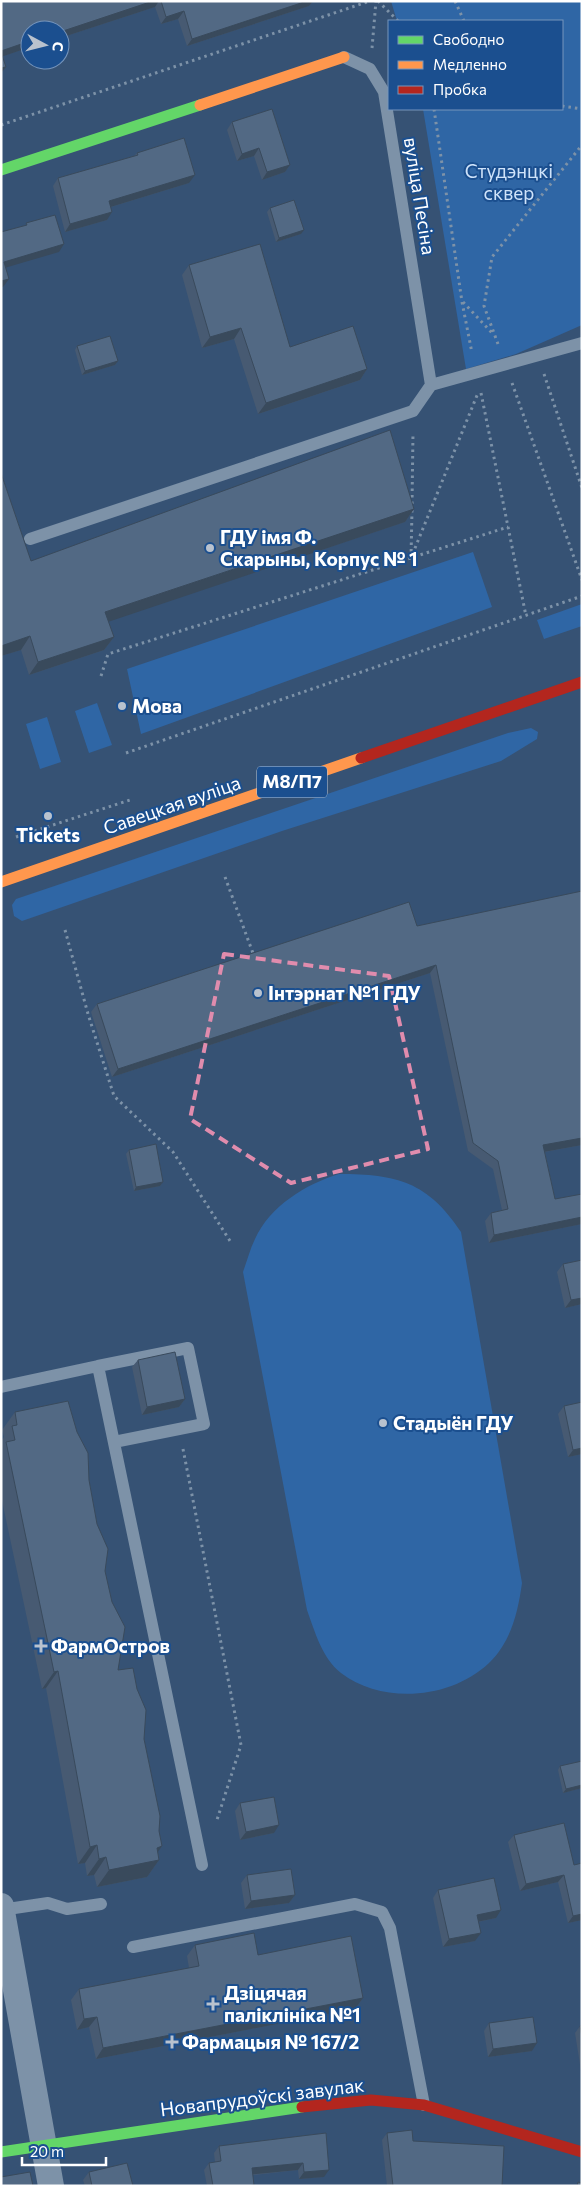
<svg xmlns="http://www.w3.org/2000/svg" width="583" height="2187" font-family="Commissioner,sans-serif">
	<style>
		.green { fill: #2f66a5 }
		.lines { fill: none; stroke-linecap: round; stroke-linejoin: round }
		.path { stroke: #7d92a8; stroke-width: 3; stroke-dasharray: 2.5 4; stroke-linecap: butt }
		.lane { stroke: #7d92a8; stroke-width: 12 }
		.street { stroke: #7d92a8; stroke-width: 26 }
		.fast { stroke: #63d668; stroke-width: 11 }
		.slow { stroke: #ff974d; stroke-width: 11 }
		.jam { stroke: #b3261e; stroke-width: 11 }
		.wall { fill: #475a72 }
		.shaded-wall { fill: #394a5c }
		.building { fill: #526984; stroke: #394a5c }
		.marked { fill: none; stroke: #e08cad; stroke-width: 4; stroke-dasharray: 10 6; stroke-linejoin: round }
		.poi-dot { fill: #b9c2ce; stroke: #1b4f8f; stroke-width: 2 }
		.labels { text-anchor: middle; stroke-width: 4; stroke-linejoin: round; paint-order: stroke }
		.shield { fill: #1b4f8f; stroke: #bbcadd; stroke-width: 1 }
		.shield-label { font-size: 18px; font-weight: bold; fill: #fff }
		.park-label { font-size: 19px; fill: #cfe3fa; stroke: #1b4f8f }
		.street-label { font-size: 19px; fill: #fff; stroke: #1b4f8f }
		.poi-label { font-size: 19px; font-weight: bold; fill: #fff; stroke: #1b4f8f; text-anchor: start }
	</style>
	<rect width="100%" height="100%" fill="#365274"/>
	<path class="green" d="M391,1H582V325L516,354L466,369L423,109H562V21H397Z
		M473,552L492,607L141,734L127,669Z
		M582,604V626L544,639L537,620Z
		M97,703L112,745L89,753L75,711Z
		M47,717L61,762L40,769L26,724Z
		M531,728L538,732L537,739L501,761L282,831L22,921L14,916L12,905L16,899L508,733Z
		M339,1174C397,1174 428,1182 461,1232L522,1583C518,1612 511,1642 489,1663C451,1699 383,1705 341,1673C322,1658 315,1632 307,1610L243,1272C247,1261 250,1249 255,1239C270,1206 306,1184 339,1174Z"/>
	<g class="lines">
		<path class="path" d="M378,1L398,21
			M455,1L464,21
			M372,48L376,1
			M562,106L582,109
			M434,109L462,302L472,353
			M1,125L370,1
			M463,302L493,334
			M498,344L484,306L492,257L582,145
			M544,374L582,488
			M512,383L582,580
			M481,393L526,616
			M412,504L413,433
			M412,510L411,558L478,393
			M101,676L108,654L508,527
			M126,753L582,596
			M16,837L133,799
			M225,877L254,956
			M65,930L88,1014L114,1096L173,1152L232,1244
			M183,1449L241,1745L216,1823"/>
		<path class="lane" d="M344,57L370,69L384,92L431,385L582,343
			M30,539L413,411L431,385
			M98,1366L188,1348L204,1424L114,1442
			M1,1387L98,1366L202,1865
			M1,1910L48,1903L67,1909L101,1904
			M133,1947L355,1904L382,1912L390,1928L424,2105"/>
		<path class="street" d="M1,1906L51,2186"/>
		<path class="fast" d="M1,170L200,105
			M1,2152L302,2107"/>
		<path class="slow" d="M200,105L344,57
			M1,882L361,758"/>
		<path class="jam" d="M361,758L582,682
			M302,2107L371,2100L424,2105L582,2152"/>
	</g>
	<path class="wall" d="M1,1H313L309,6L187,46L178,19L161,24L155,7L60,38V30H30V47L3,56L6,67L1,73Z
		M232,122L290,165L285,172L262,180L254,156L237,161L227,130Z
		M137,153L189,183L111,207L107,220L65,232L53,186L58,178L134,156Z
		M270,208L301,234L276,242L267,212Z
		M189,265L290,347L367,369L360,380L258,414L234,339L202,348L182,275Z
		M77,346L118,361L115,365L82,375L75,350Z
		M1,473L31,561L414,509L405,522L108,621L114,637L104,650L29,675L21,650L1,656Z
		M417,926L582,1145L545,1152L555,1199L582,1194V1224L489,1243L485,1221L491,1213L502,1210L493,1169L468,1151L430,973L112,1077L91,1012L97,1004Z
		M129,1150L163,1182L160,1186L134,1191L126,1154Z
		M582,1260V1304L565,1308L557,1272L563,1264Z
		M138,1360L185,1399L179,1407L142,1415L132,1367Z
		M564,1406L582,1454L568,1457L558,1414Z
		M15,1412L89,1480L105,1571L118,1670L144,1739L159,1860L147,1877L97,1887L94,1875L87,1876L85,1863L78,1864L46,1688L42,1689L1,1496V1441L4,1437L2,1430Z
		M560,1766L582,1788L563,1793L558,1770Z
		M240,1803L274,1833L240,1840L235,1811Z
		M514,1835L574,1865L582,1920L568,1923L558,1882L520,1891L508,1842Z
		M247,1875L295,1895L289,1903L245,1909L241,1883Z
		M438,1890L496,1918L478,1922L475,1941L443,1947L433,1898Z
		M195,1945L258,1955L363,1998L355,2009L96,2059L89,2027L77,2030L71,2000L79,1989L189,1968L187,1956Z
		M489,2023L532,2051L488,2057L484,2031Z
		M582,2025V2077L575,2033L580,2026Z
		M326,2133L324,2177L299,2179L298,2170L253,2175V2186H207L204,2170L209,2163L215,2162L214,2153L219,2146Z
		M387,2133L413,2141L502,2186H387L382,2140Z
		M89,2172L133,2186H85L83,2180Z"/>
	<path class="shaded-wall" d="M153,1H159L155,7L60,38V32Z
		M307,1H313L309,6L187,46L192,39Z
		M184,11L178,19L161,24L166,17Z
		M30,41V47L1,57V51Z
		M6,67L1,73V68Z
		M259,148L254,156L237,161L242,154Z
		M290,165L285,172L262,180L267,172Z
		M195,175L189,183L104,209L109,201Z
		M112,212L107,220L65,232L70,224Z
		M304,230L301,234L276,242L279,238Z
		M64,244L59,252L1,269L4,262Z
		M9,279L3,287H1V281Z
		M241,328L234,339L202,348L210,337Z
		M118,361L115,365L82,375L85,371Z
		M367,369L360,380L258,414L266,403Z
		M414,509L405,522L96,626L105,612Z
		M30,636L21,650L1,656V646Z
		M114,637L104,650L29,675L38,662Z
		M436,965L430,973L112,1077L118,1069Z
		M582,1138V1145L538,1153L543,1145Z
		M163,1182L160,1186L134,1191L136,1187Z
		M582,1217V1224L489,1243L494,1235Z
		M582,1298V1304L565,1308L571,1300Z
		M185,1399L179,1407L142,1415L147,1407Z
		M582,1448V1454L568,1457L573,1450Z
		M58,1671L46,1688L42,1689L54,1672Z
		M582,1785V1788L563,1793L566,1789Z
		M279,1825L274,1833L240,1840L246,1832Z
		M97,1845L85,1863L78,1864L90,1847Z
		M162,1846L151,1862L159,1860L147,1877L97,1887L109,1870Z
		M106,1857L94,1875L87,1876L99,1859Z
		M564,1875L558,1882L520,1891L526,1884Z
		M295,1895L289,1903L245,1909L251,1901Z
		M501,1910L496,1918L472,1923L477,1915Z
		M582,1914V1920L568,1923L573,1916Z
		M481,1933L475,1941L443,1947L449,1939Z
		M363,1998L355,2009L96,2059L103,2048Z
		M97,2017L89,2027L77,2030L84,2019Z
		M537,2043L532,2051L488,2057L493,2049Z
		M303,2163L298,2170L247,2175L252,2168Z
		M329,2170L324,2177L299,2179L304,2172Z"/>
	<path class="building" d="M1,1H153L60,32V30H30V41L1,51Z
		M161,1H307L192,39L184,11L166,17Z
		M1,52L6,67L1,68Z
		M272,109L290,165L267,172L259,148L242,154L232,122Z
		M184,138L195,175L109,201L112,212L70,224L58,178L138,155L137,153Z
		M294,200L304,230L279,238L270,208Z
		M55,215L64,244L4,262L9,279L1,281V232L27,225L26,223Z
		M260,244L290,347L353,326L367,369L266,403L241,328L210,337L189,265Z
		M110,336L118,361L85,371L77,346Z
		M390,430L414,509L105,612L114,637L38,662L30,636L1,646V473L31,561Z
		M582,891V1138L543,1145L555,1199L582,1194V1217L494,1235L491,1213L508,1209L498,1161L473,1143L436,965L118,1069L97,1004L409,902L417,926Z
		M156,1144L163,1182L136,1187L129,1150Z
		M582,1260V1298L571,1300L563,1264Z
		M175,1352L185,1399L147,1407L138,1360Z
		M68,1401L77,1432L88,1453L89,1480L97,1524L108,1549L105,1571L112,1602L125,1627L118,1670L133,1668L137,1689L146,1710L144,1739L160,1816L159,1831L162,1846L157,1848L159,1860L109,1870L106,1857L99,1859L97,1845L90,1847L58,1671L54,1672L6,1442L15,1440L12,1426L17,1425L15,1412Z
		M582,1402V1448L573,1450L564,1406Z
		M582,1761V1785L566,1789L560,1766Z
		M274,1797L279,1825L246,1832L240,1803Z
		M564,1823L574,1865L582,1863V1914L573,1916L564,1875L526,1884L514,1835Z
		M291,1869L295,1895L251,1901L247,1875Z
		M494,1878L501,1910L477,1915L481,1933L449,1939L438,1890Z
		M254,1933L258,1955L351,1936L363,1998L103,2048L97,2017L84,2019L79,1989L199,1966L195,1945Z
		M533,2017L537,2043L493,2049L489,2023Z
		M582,2025V2037L580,2026Z
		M412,2130L413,2141L504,2146L502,2186H393L387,2133Z
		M326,2133L329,2170L304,2172L303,2163L252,2168L254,2185L248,2186H213L209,2163L221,2161L219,2146Z
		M127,2163L133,2186H92L89,2172Z
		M30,2172L33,2186H1V2177Z
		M578,2182L582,2183V2186H577Z"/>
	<path class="marked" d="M224,954L389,976L428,1149L291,1183L190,1119Z"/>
	<g class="poi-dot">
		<circle cx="210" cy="548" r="5"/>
		<circle cx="122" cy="706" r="5"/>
		<circle cx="48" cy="816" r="5"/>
		<circle cx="258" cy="993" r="5"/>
		<circle cx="383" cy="1423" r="5"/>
		<path d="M38.5 1638.5h5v5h5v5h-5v5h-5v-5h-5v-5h5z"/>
		<path d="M210.5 1996.5h5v5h5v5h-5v5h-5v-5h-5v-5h5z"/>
		<path d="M169.5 2034.5h5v5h5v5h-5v5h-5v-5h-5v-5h5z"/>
	</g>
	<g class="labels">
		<rect class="shield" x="257" y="766.5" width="70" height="31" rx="4"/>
		<g class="shield-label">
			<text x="292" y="788">М8/П7</text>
		</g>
		<g class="park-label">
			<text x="509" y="178">Студэнцкі<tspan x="509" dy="22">сквер</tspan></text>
		</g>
		<g class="street-label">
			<text transform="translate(420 196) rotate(81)" y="7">вуліца Песіна</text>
			<text transform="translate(172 805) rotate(-19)" y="7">Савецкая вуліца</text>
			<text transform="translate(262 2097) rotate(-7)" y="7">Новапрудоўскі завулак</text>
		</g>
		<g class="poi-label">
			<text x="220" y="544">ГДУ імя Ф.<tspan x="220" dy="22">Скарыны, Корпус № 1</tspan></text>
			<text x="132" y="713">Мова</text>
			<text x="48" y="842" text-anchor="middle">Tickets</text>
			<text x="268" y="1000">Інтэрнат №1 ГДУ</text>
			<text x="393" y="1430">Стадыён ГДУ</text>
			<text x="51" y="1653">ФармОстров</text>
			<text x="224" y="2000">Дзіцячая<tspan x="224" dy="22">паліклініка №1</tspan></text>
			<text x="182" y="2049">Фармацыя № 167/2</text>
		</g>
	</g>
	<rect width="583" height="2187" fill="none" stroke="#ffffff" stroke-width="5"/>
	<rect x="388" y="20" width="175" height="90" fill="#1b4f8f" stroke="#7695bc"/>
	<rect x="398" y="36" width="25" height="8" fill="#63d668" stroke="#7695bc"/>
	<text x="433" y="45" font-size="15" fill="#ffffff">Свободно</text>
	<rect x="398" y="61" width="25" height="8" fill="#ff974d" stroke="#7695bc"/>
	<text x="433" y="70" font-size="15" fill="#ffffff">Медленно</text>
	<rect x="398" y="86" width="25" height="8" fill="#b3261e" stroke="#7695bc"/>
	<text x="433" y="95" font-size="15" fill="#ffffff">Пробка</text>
	<g transform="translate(45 45) rotate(97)"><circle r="24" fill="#1b4f8f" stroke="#7695bc"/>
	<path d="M0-4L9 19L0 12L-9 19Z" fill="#b9c2ce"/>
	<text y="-8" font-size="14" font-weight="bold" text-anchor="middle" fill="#ffffff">С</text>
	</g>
	<path d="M22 2157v8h84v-8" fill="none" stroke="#ffffff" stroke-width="2.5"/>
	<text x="30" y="2157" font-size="15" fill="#ffffff" stroke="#1b4f8f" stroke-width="4" paint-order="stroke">20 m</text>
</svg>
